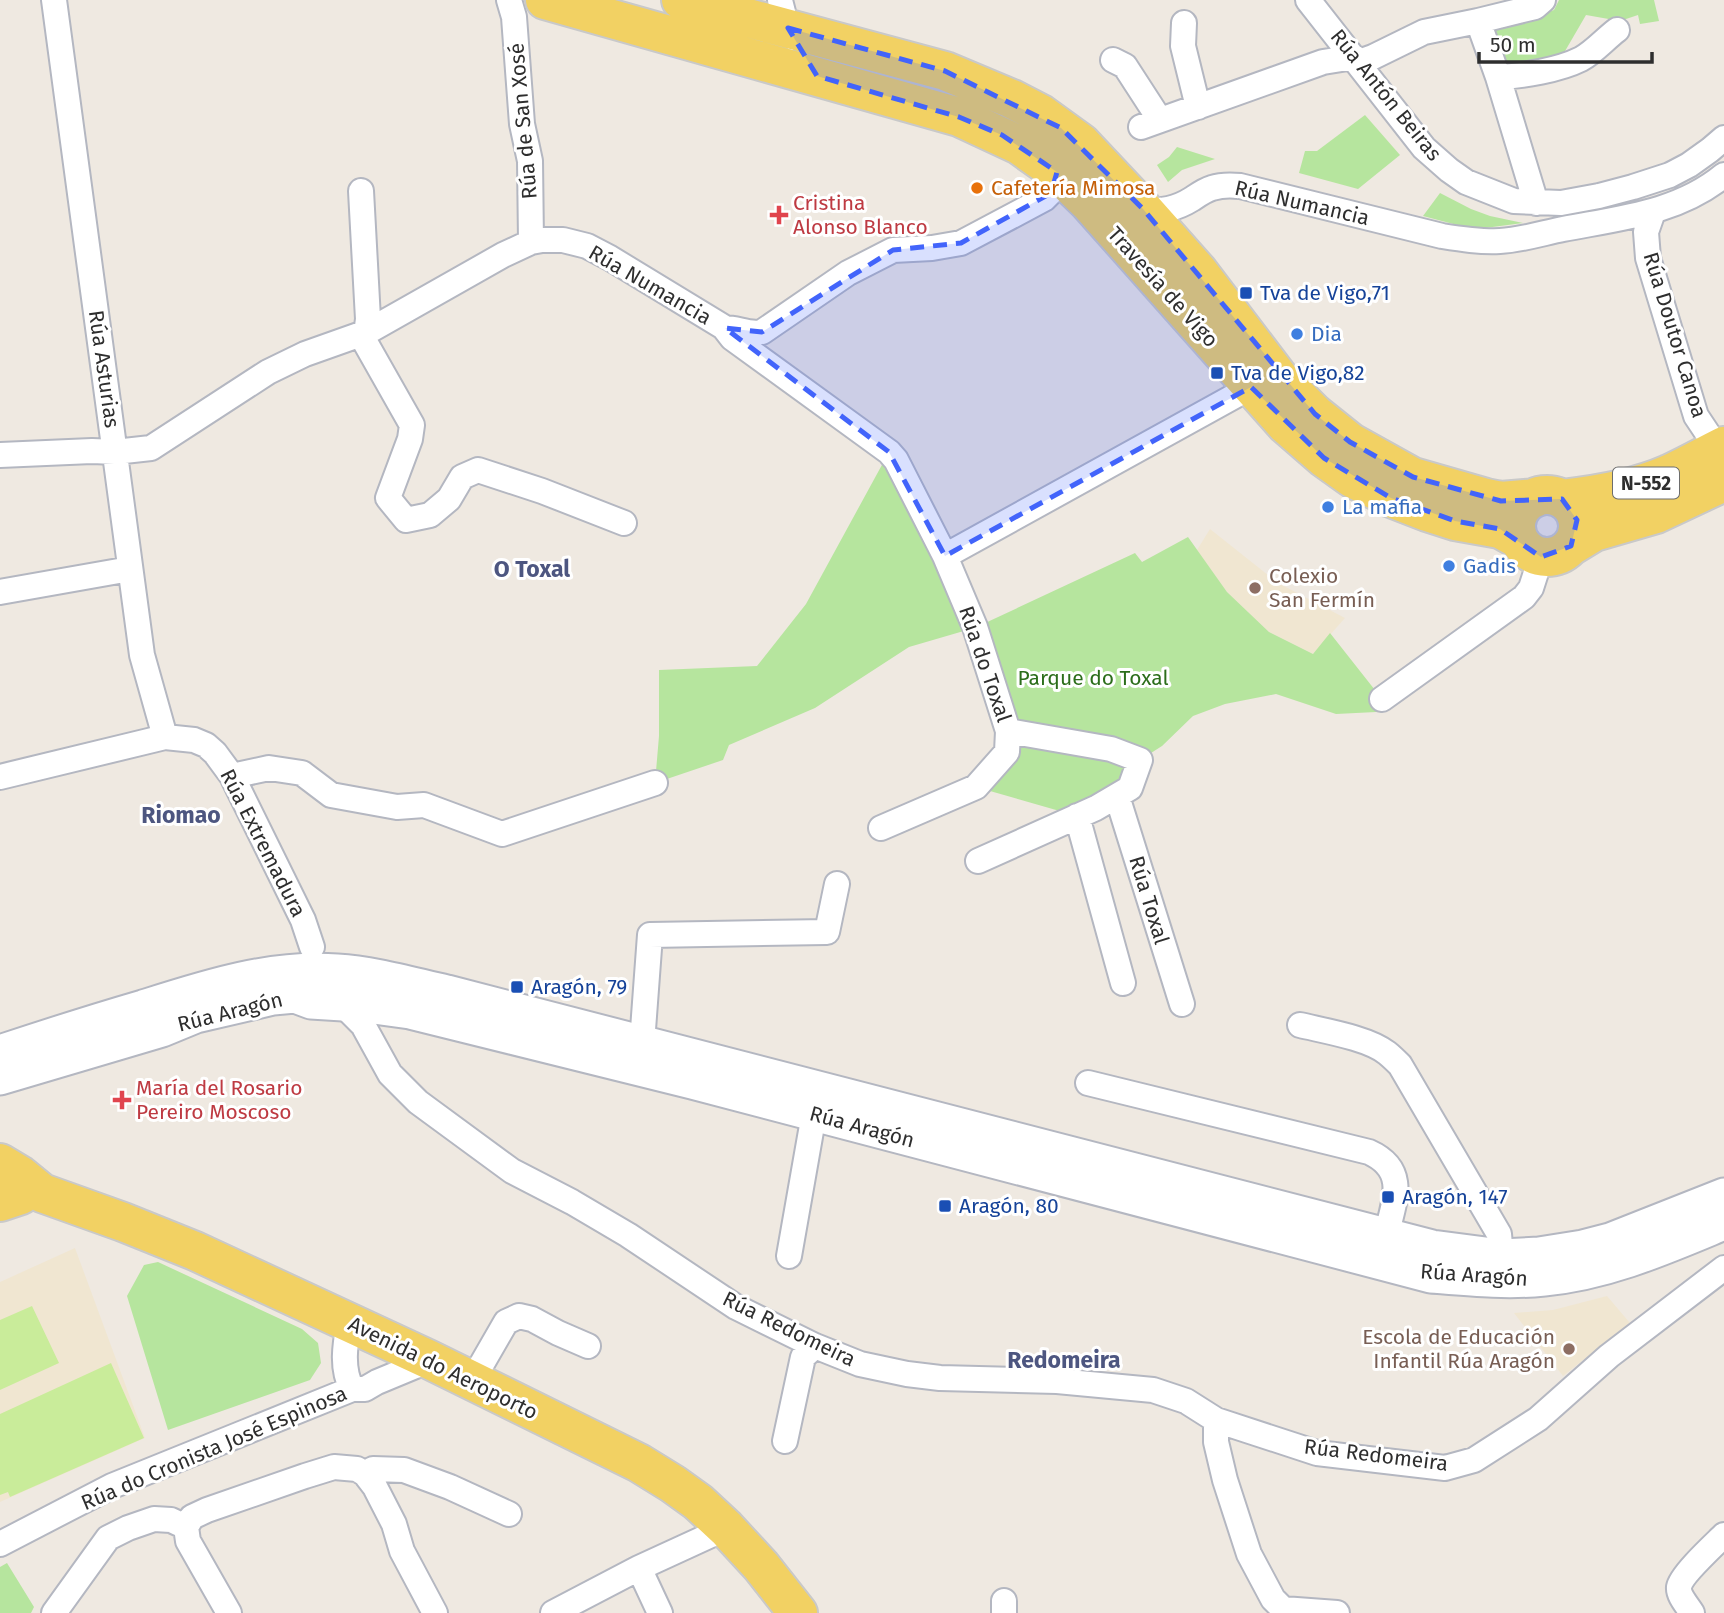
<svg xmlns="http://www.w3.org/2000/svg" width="1724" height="1613" font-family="'Fira Sans',sans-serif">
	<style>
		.education { fill: #f0e6d1 }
		.green { fill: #b6e59e }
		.pitch { fill: #c9ec9a }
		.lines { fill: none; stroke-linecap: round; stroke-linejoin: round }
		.street-casing { stroke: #b4b7c1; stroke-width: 28 }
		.secondary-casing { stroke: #b4b7c1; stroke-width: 37 }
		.primary-casing { stroke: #c9c9c9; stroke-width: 42 }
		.street { stroke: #fff; stroke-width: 24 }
		.secondary { stroke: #fff; stroke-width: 33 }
		.primary { stroke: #f2d163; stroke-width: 38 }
		.marked { fill: #4264fb; fill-opacity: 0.2; stroke: #4264fb; stroke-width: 5; stroke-dasharray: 14 9; stroke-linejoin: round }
		.food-dot { fill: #e8710a; stroke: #fff; stroke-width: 2.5 }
		.health-dot { fill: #e0444e; stroke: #fff; stroke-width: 2.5 }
		.transit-dot { fill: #1a4fb4; stroke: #fff; stroke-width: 2.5 }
		.shop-dot { fill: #3f7fe0; stroke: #fff; stroke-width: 2.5 }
		.education-dot { fill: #8d6e63; stroke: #fff; stroke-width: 2.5 }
		.labels { text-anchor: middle; stroke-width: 6; stroke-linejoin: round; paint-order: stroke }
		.shield { fill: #fff; stroke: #6d6d6d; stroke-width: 2 }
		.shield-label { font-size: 19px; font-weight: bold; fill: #2e2e2e }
		.street-label { font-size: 21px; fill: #2e2e2e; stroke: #fff }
		.food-label { font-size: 21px; fill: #c56008; stroke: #fff; text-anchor: start }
		.health-label { font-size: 21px; fill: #be3a42; stroke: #fff; text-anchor: start }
		.transit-label { font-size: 21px; fill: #164399; stroke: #fff; text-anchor: start }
		.shop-label { font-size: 21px; fill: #366cbe; stroke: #fff; text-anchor: start }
		.education-label { font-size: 21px; fill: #785e54; stroke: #fff; text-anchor: start }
		.park-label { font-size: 21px; fill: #2c6e1b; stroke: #fff }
		.neighbourhood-label { font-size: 23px; font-weight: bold; fill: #4d5680; stroke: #fff }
	</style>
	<rect width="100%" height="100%" fill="#efe9e1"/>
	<path class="education" d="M1210,529L1278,583L1345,618L1313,654L1269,632L1227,592L1197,550Z
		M75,1248L145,1438L0,1502V1282Z
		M1607,1296L1630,1323L1563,1376L1514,1313L1553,1310Z"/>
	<path class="green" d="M1559,0H1654L1659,21L1640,24L1638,15L1620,21L1586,15L1561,58L1511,71L1492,35L1496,29L1554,10Z
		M1365,115L1400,155L1358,189L1299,173L1305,151H1317Z
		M1177,147L1215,159L1182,170L1168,182L1157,165L1169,157Z
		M1440,193L1471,209L1490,216L1523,223L1485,228L1461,226L1423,216Z
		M889,452L983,624L1135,553L1142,562L1188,537L1227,592L1269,632L1313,654L1330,633L1382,699L1385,707L1376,712L1336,714L1276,694L1225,704L1193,716L1162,746L1140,760L1130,788L1077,816L976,787L1007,752L974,628L909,647L815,708L729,745L723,760L655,783L659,736V670L757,666L806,604Z
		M158,1262L302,1329L318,1343L321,1363L310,1380L168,1430L127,1296L144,1265Z
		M7,1563L34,1607L31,1613H0V1567Z"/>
	<path class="pitch" d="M32,1306L59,1363L0,1390V1320Z
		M111,1363L144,1438L10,1497L8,1492L0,1495V1414Z"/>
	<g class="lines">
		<g class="street-casing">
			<path id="street" d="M54,0L142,655L165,737
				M509,0L514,17L522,124L530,161L531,242
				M780,0C783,14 786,26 794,38
				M1308,0L1424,148L1449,170L1466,182L1514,201L1561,203L1599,196L1633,187L1670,175L1689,165L1710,150L1724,138
				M1543,0L1535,7L1478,21L1498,77C1523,76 1559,70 1581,59C1594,52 1605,39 1617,30
				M1184,23L1183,46L1198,107
				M1113,60L1125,66L1160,120
				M1359,62L1373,57L1424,32L1478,21
				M1498,77L1536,203
				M1141,127L1323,62L1354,57
				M361,191L368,319L365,342L412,425L410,439L388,498L406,520L430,515L449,499L462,477L478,470L542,491L624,523
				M1143,209C1162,212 1176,209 1192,199C1198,195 1205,190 1212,188C1221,185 1231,185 1240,186L1442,236C1461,239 1480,242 1500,241C1521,240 1543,233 1563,229C1620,218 1678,213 1724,175
				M1653,212L1646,232L1648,258L1696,416L1712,440L1722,447
				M725,329L732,338L889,452L896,460L945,556L975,627L1008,731L1007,752L976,787L881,828
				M0,455L92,451L115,452L151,448L268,372L305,354L367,332L503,255L531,242L542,240H563L587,246L610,258L725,328C738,328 749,335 762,332L848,273L893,250L932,248L961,243L1044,199L1055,188L1057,172
				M945,556L1251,387
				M0,592L130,569
				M1382,699L1524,597L1531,588L1541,557
				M232,776L269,768L302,773L331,795L397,807L424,805L502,834L655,783
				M0,777L165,737L194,740L206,745L215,753L232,776L303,920L312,947
				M1117,796L1182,1004
				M1077,816L1123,983
				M978,861L1096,808L1130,788L1140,760L1111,749L1008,731
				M341,1003L363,1025L390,1074L418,1102L512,1171L572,1202L628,1235L736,1307L815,1346L860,1364L907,1374L940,1378L1057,1381L1153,1390L1186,1401L1216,1420L1317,1453L1445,1468L1474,1460L1538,1419L1609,1356L1724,1268
				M1300,1025C1325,1031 1368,1038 1387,1053C1392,1057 1396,1061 1400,1065L1499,1234L1501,1256
				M642,1043L650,935L827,932L837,884
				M1088,1083L1369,1152C1409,1170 1394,1202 1386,1236
				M789,1256L814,1114
				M349,1323C345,1345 341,1368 352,1389
				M472,1381L506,1322L519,1316L532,1319L558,1333L588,1346
				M1216,1420V1442L1225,1480L1249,1554L1273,1599L1283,1609L1284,1613
				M785,1441L803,1357L815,1346
				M365,1474L373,1469L404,1470L450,1487L509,1514
				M186,1527L192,1517L207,1510L305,1476L334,1467L357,1469L365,1474L375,1487L394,1524L402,1551L435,1613
				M186,1527L188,1541L229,1613
				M0,1544L112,1486L352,1389H365L377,1382L430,1360
				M639,1568L660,1613
				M1283,1609L1337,1613
				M54,1613L108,1538L128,1528L154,1519L171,1520L186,1527
				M553,1613L639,1568L726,1528
				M1004,1613V1601
				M1692,1613C1688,1606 1678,1596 1679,1587C1681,1575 1714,1545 1724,1535"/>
		</g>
		<g class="secondary-casing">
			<path id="secondary" d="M0,1052C48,1036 95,1021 143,1007C206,987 270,966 337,971C374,973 411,984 447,992L1432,1247L1501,1256L1539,1254L1583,1247L1610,1240L1724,1195
				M0,1078L162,1030L196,1016L273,998L295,996L311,1002L359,1005L410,1012L692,1082L1431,1276C1468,1279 1507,1283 1544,1279C1608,1273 1666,1247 1724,1223"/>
		</g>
		<g class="primary-casing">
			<path id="primary" d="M545,0L959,117L1019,145L1057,172L1089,203L1286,425L1324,458L1352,478L1391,498L1427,512L1455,521L1500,529L1518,539
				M681,0L945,71L1012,99L1041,114L1081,143L1143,209L1198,271L1280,379L1315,414L1350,442L1413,477L1486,498L1501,501L1535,498
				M1516 526a31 31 0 1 1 62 0a31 31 0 1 1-62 0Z
				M1562,499C1598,495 1635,489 1669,474C1688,465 1706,455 1724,446
				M1571,546L1594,532L1656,514L1724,482
				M0,1163L20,1175L42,1193L123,1222L195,1251L430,1360L639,1463L673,1484L698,1502L726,1528L761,1566L798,1613
				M0,1202L21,1195"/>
		</g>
		<use href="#street" class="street"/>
		<use href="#secondary" class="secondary"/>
		<use href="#primary" class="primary"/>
	</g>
	<path class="marked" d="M788,28L945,71L1061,128L1143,209L1315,414L1350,442L1413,477L1501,501L1562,499L1577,520L1571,546L1541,557L1500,529L1455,521L1391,498L1324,458L1251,387L945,556L889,452L725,328L762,332L893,250L961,243L1051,193L1057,172L1002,135L959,117L817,76Z"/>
	<circle class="food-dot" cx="977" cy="188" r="7"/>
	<g class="health-dot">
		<path d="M775.5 204.5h7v7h7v7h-7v7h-7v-7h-7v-7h7z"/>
		<path d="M118.5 1089.5h7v7h7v7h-7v7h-7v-7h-7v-7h7z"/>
	</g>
	<g class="transit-dot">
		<rect x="1239" y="286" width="14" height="14" rx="3.5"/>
		<rect x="1210" y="366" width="14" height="14" rx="3.5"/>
		<rect x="510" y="980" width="14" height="14" rx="3.5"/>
		<rect x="1381" y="1190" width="14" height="14" rx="3.5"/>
		<rect x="938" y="1199" width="14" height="14" rx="3.5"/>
	</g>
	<g class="shop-dot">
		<circle cx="1297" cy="334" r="7"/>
		<circle cx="1328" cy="507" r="7"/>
		<circle cx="1449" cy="566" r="7"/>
	</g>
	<g class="education-dot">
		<circle cx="1255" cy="588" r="7"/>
		<circle cx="1569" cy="1349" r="7"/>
	</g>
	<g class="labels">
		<rect class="shield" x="1613" y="467.5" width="66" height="31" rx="5"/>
		<g class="shield-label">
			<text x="1646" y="490">N-552</text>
		</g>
		<g class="street-label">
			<text transform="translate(1386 95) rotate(51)" y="7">Rúa Antón Beiras</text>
			<text transform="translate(523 121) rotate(-95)" y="7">Rúa de San Xosé</text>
			<text transform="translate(1302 203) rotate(13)" y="7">Rúa Numancia</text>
			<text transform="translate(650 285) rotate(30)" y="7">Rúa Numancia</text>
			<text transform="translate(1163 287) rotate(48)" y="7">Travesía de Vigo</text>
			<text transform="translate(1675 335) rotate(73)" y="7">Rúa Doutor Canoa</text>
			<text transform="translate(104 369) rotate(82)" y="7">Rúa Asturias</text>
			<text transform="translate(985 664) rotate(71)" y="7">Rúa do Toxal</text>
			<text transform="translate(263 843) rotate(63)" y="7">Rúa Extremadura</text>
			<text transform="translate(1149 900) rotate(73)" y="7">Rúa Toxal</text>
			<text transform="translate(230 1012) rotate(-14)" y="7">Rúa Aragón</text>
			<text transform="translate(862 1127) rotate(15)" y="7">Rúa Aragón</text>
			<text transform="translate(1474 1275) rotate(4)" y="7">Rúa Aragón</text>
			<text transform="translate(789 1329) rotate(26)" y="7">Rúa Redomeira</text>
			<text transform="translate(443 1368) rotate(26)" y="7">Avenida do Aeroporto</text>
			<text transform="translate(214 1448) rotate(-23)" y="7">Rúa do Cronista José Espinosa</text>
			<text transform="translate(1376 1455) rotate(7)" y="7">Rúa Redomeira</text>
		</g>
		<g class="food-label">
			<text x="991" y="195">Cafetería Mimosa</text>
		</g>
		<g class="health-label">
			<text x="793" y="210">Cristina<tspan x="793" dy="24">Alonso Blanco</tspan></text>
			<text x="136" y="1095">María del Rosario<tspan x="136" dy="24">Pereiro Moscoso</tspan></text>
		</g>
		<g class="transit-label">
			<text x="1260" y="300">Tva de Vigo,71</text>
			<text x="1231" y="380">Tva de Vigo,82</text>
			<text x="531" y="994">Aragón, 79</text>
			<text x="1402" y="1204">Aragón, 147</text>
			<text x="959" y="1213">Aragón, 80</text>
		</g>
		<g class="shop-label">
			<text x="1311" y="341">Dia</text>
			<text x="1342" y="514">La mafia</text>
			<text x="1463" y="573">Gadis</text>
		</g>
		<g class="education-label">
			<text x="1269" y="583">Colexio<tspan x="1269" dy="24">San Fermín</tspan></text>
			<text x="1555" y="1344" text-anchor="end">Escola de Educación<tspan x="1555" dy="24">Infantil Rúa Aragón</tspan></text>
		</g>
		<g class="park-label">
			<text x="1093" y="685">Parque do Toxal</text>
		</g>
		<g class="neighbourhood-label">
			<text x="532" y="577">O Toxal</text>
			<text x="181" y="823">Riomao</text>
			<text x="1064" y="1368">Redomeira</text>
		</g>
	</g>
	<path d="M1479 52v10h173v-10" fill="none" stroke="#2e2e2e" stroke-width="3.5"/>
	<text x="1490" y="52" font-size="21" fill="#2e2e2e" stroke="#ffffff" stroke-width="5" paint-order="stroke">50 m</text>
</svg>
